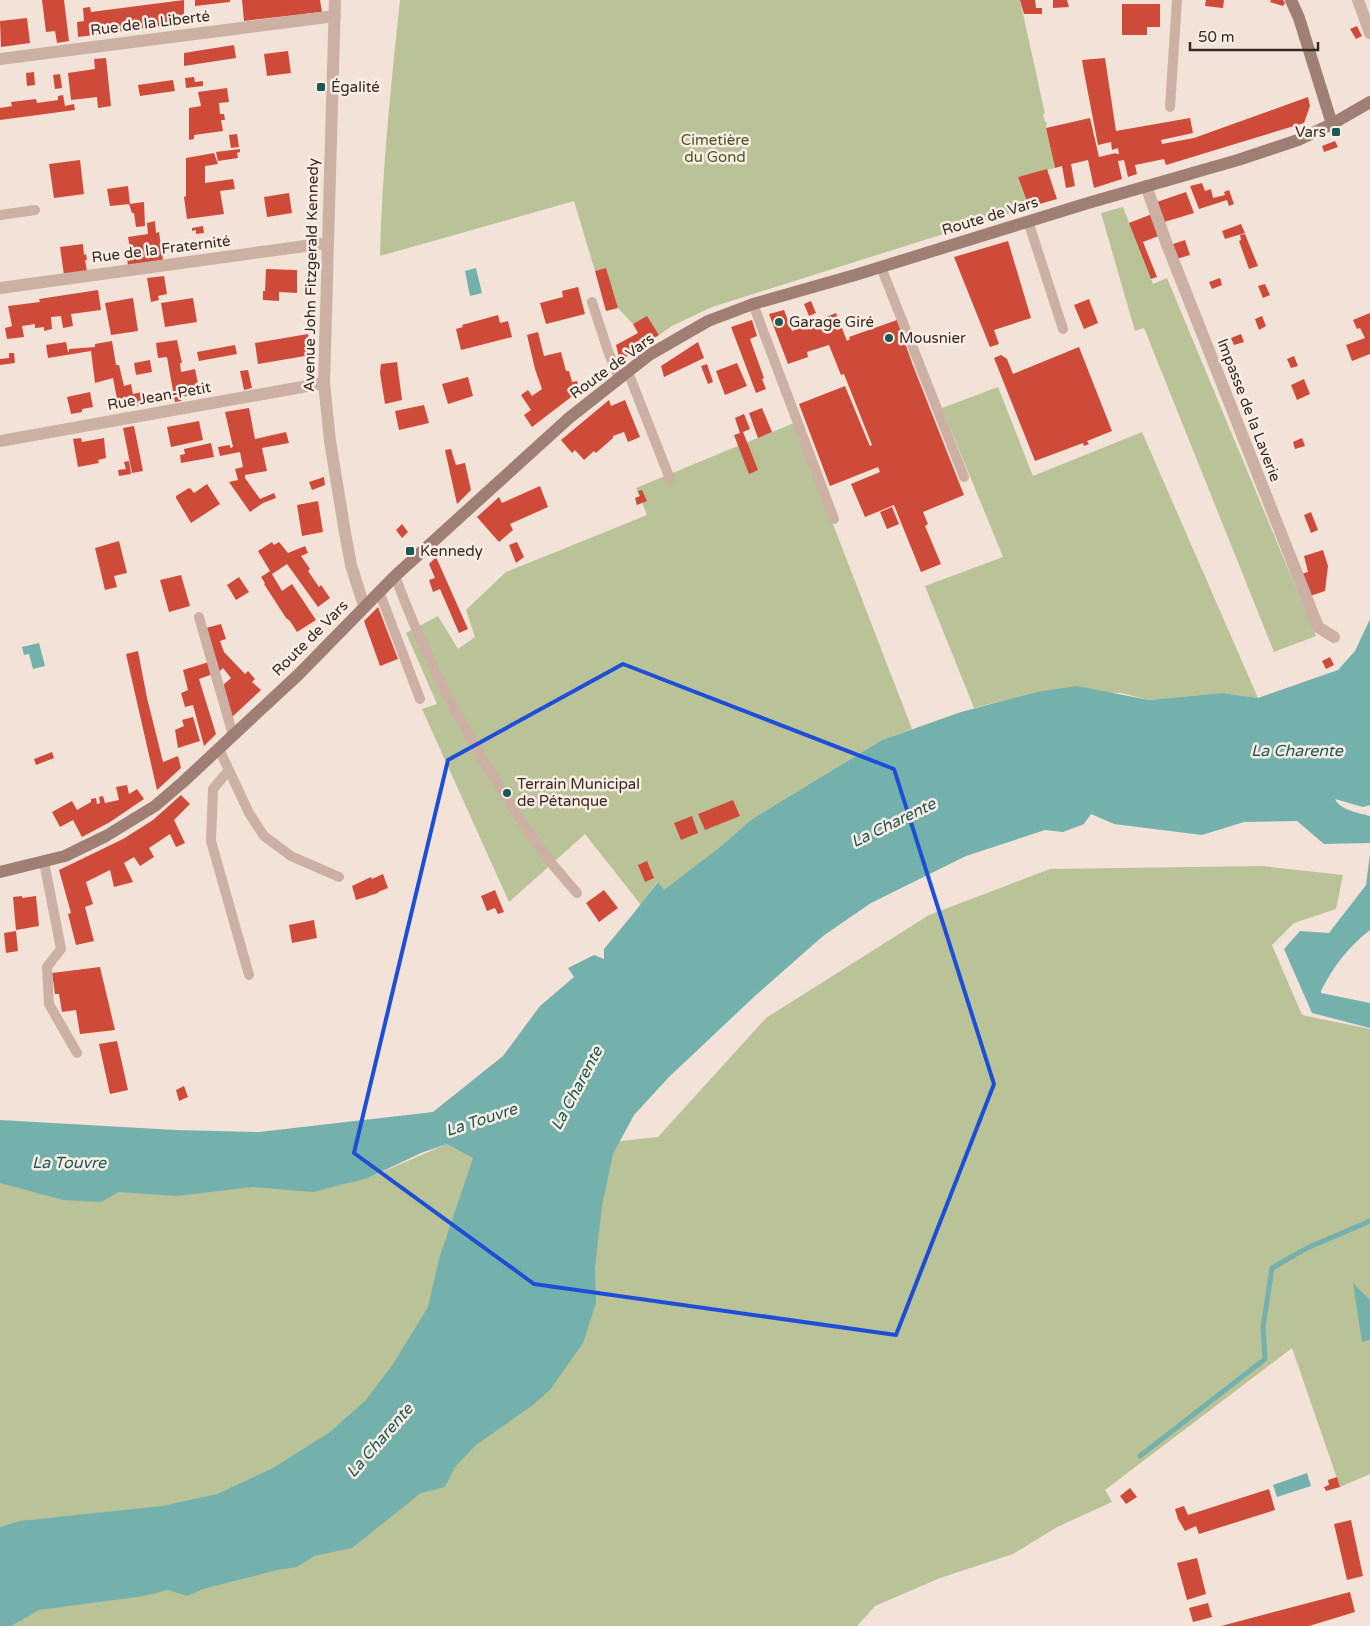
<svg xmlns="http://www.w3.org/2000/svg" width="1370" height="1626" font-family="'Varela Round',sans-serif">
	<style>
		.green { fill: #bac297 }
		.water { fill: #75b1ac }
		.lines { fill: none; stroke-linecap: round; stroke-linejoin: round }
		.stream { stroke: #75b1ac; stroke-width: 5 }
		.building { fill: #ce4b3a }
		.lane { stroke: #cbb0a3; stroke-width: 10 }
		.street { stroke: #cbb0a3; stroke-width: 12 }
		.secondary { stroke: #9f7e74; stroke-width: 12 }
		.marked { fill: none; stroke: #1d4ed8; stroke-width: 4; stroke-linejoin: round }
		.poi-dot { fill: #195a55; stroke: #faede4; stroke-width: 2 }
		.labels { text-anchor: middle; stroke-width: 5; stroke-linejoin: round; paint-order: stroke }
		.street-label { font-size: 15px; fill: #362926; stroke: #faede4 }
		.poi-label { font-size: 15px; fill: #362926; stroke: #faede4; text-anchor: start }
		.park-label { font-size: 15px; fill: #4b5628; stroke: #faede4 }
		.water-label { font-size: 16px; font-style: italic; fill: #195a55; stroke: #faede4 }
	</style>
	<rect width="100%" height="100%" fill="#f3e2d8"/>
	<path class="green" d="M400,0H1020L1045,114H1043L1045,122H1047L1046,128L1055,168L1018,177L1029,207L712,307L672,326L659,335L647,317L633,324L618,308L606,269L595,271L574,201L380,256C382,170 391,85 400,0Z
		M1123,207L1153,284L1167,278L1316,636L1274,652L1144,328L1135,331L1101,213Z
		M998,387L1033,476L1142,432L1258,698L1222,693L1149,700L1121,693L1036,692L974,708L925,586L1003,557L942,408Z
		M794,423L912,729L882,740L752,819L720,847L664,891L657,882L641,905L585,834L509,902L422,709L437,704L406,633L438,616L458,649L475,637L466,610L506,572L647,515L636,488Z
		M1262,866L1343,875L1336,909L1294,923L1272,945L1302,1015L1370,1029V1474L1340,1487L1292,1348L1105,1490L1112,1502L1057,1527L1013,1554L940,1578L875,1606L857,1626H0V1168L368,1178L447,1144L474,1157L658,1137L766,1018L929,915L1050,869Z"/>
	<path class="water" d="M476,268L482,293L470,296L465,271Z
		M1370,619V805L1363,807L1335,799C1340,810 1359,813 1370,816V843L1324,844L1297,821L1244,822L1202,835L1114,824L1091,814L1084,824L1063,832L1045,830L966,856L871,903L823,936L756,995L669,1077L634,1115L613,1154L602,1206L595,1267L596,1303L583,1343L550,1390L533,1405L476,1445L455,1467L445,1487L421,1493L352,1548L314,1556L297,1567L277,1570L203,1589L187,1596L168,1590L144,1596L39,1610L11,1626H0V1527L20,1521L162,1506L217,1494L273,1468L330,1432L366,1400L393,1364L428,1307L439,1259L473,1158L447,1144L421,1153L368,1178L313,1192L253,1187L176,1196L119,1192L101,1202L63,1200L0,1183V1120L176,1130L259,1132L433,1112L503,1056L540,1006L574,977L568,968L594,955L604,959V949L633,914L658,882L664,890L720,847L752,819L882,740L961,712L1036,692L1077,686L1149,700L1222,693L1258,698L1338,670L1355,651Z
		M39,643L45,666L33,669L29,654L24,655L22,647Z
		M1370,854V930C1349,946 1333,967 1321,991V993L1370,1003V1028L1312,1013L1284,949L1300,931L1329,933L1366,885Z
		M1353,1283L1370,1300V1340L1362,1342Z
		M1307,1473L1311,1486L1277,1497L1273,1485Z"/>
	<g class="lines">
		<path class="stream" d="M1140,1456L1265,1359L1263,1327L1272,1268L1307,1248L1370,1221"/>
	</g>
	<path class="building" d="M42,0H64L69,41L57,43L55,31L46,32Z
		M184,0V23L78,37L77,22L84,21L83,8L90,7L91,12Z
		M195,0H230V2L195,6Z
		M242,0H320L322,12L244,21Z
		M1020,0H1035L1036,8H1042V14H1024Z
		M1053,0H1067L1069,7L1053,8Z
		M1206,0H1224L1223,8L1205,6Z
		M1271,0H1283L1285,3L1283,6L1270,2Z
		M1122,4H1160V27H1147V35H1122Z
		M27,18L30,43L1,47L0,21Z
		M1357,26L1362,36L1356,39L1350,29Z
		M234,45L236,58L184,66V53Z
		M288,51L291,73L267,76L264,54Z
		M106,58L111,106L98,108L97,97L71,100L68,73L95,69L94,59Z
		M1105,58L1116,131L1190,118L1193,133L1161,140L1162,144L1194,138L1308,97L1310,106L1304,123L1166,165L1164,159L1135,165L1137,174L1128,177L1124,160L1118,161L1122,179L1094,188L1088,160L1071,164L1075,186L1066,188L1062,166L1055,168L1046,128L1090,118L1099,157L1116,153V154H1119L1118,148L1112,150L1111,142L1098,145L1084,72L1082,60Z
		M34,72L35,85L27,86L26,73Z
		M60,74L62,88L55,89L53,75Z
		M194,77L195,82L203,81V86L186,88L185,78Z
		M173,80L175,91L140,96L138,85Z
		M227,88L229,102L219,103L220,114H224L225,120H221L223,131L194,135V139L189,140V108L201,106L198,92Z
		M63,95L65,106L74,104L75,110L0,120V108L12,106L11,102L36,99L37,103L58,100V96Z
		M237,134L239,147L231,148L229,135Z
		M1335,141L1338,147L1324,152L1322,146Z
		M240,149V152L237,153L238,158L218,161L216,152Z
		M214,153L218,164L205,166V183L233,179L235,189L220,191L224,214L187,219L184,197L186,196V158Z
		M80,160L84,194L54,198L49,164Z
		M1047,169L1057,199L1029,207L1018,177Z
		M1202,183L1205,191L1211,189L1213,198L1225,195L1224,192L1229,190L1234,204L1229,206L1227,200L1199,209L1190,186Z
		M128,186L130,204L110,206L107,189Z
		M1186,192L1194,213L1161,223L1154,203Z
		M289,193L292,213L267,217L264,197Z
		M144,202L145,226L136,227L134,213H132L129,204Z
		M1152,214L1161,235L1143,242L1157,277L1151,279L1129,223Z
		M155,221L156,233L159,232L163,260L128,265L125,248H130L128,237L148,234L147,223Z
		M1241,224L1245,233L1225,239L1222,231Z
		M203,226L204,233L196,234V230L192,231V228Z
		M1245,234L1258,266L1249,269L1239,241L1241,240L1240,235Z
		M1185,240L1190,255L1176,259L1170,245Z
		M1008,241L1031,318L994,330L999,344L990,347L954,257Z
		M83,244L84,255L86,254L87,260H85L87,271L64,275L60,247Z
		M606,268L618,308L606,311L595,271Z
		M266,269L297,270V293L279,292V301L263,300V291H265Z
		M164,276L167,294L158,296L159,300L151,302L147,278Z
		M1220,278L1222,285L1212,289L1209,282Z
		M1265,284L1270,295L1263,298L1258,286Z
		M578,287L585,314L546,324L540,303L563,297L562,291Z
		M98,290L101,310L71,314L73,326L63,328L61,316L51,317L52,329L44,331V327L35,328V324L22,326L24,337L7,339L5,328L12,326L8,306L40,302L39,299Z
		M133,298L138,331L111,335L105,303Z
		M193,298L197,322L165,327L161,303Z
		M1089,299L1098,323L1084,329L1074,305Z
		M811,301L816,313L809,316L804,304Z
		M784,310L792,331L836,313L847,341L850,339L849,337L897,320L912,363L964,495L923,512L928,524L925,526L941,564L921,572L894,505L865,517L851,484L880,472L878,467L830,486L799,404L845,386L869,444L870,446L872,445L844,374L841,375L829,345L807,352L808,357L788,364L769,314Z
		M1370,313V354L1352,361L1346,345L1365,338L1360,328L1357,329L1353,320Z
		M498,315L500,323L508,321L512,337L461,350L456,329L463,327L462,325Z
		M647,316L659,335L620,361L616,345L638,333L633,324Z
		M1262,316L1266,326L1259,330L1255,319Z
		M752,320L757,336L750,339L764,378L762,379L766,389L756,393L731,327Z
		M538,332L544,356L561,352L566,371H569L572,382L577,381L579,391L532,427L524,415L531,410L521,395L528,390L532,396L542,389L535,369L527,335Z
		M308,334L311,355L258,364L255,343Z
		M1241,334L1244,342L1234,345L1231,338Z
		M177,340L182,363H180L181,372L195,369L200,393L181,397V401L175,402L167,357L158,358L156,343Z
		M112,341L116,365H119L124,386L131,384L133,394L142,392L144,405L119,409L113,378L95,383L91,351L48,358L46,345L66,342L68,352L69,351V349L95,347V344Z
		M698,342L704,358L664,377L661,366Z
		M235,345L237,354L199,361L197,352Z
		M1079,347L1112,431L1087,441L1089,444L1084,446L1083,443L1035,461L994,358L1001,355L1007,359L1013,374Z
		M9,353H14L15,363L0,365V359L9,358Z
		M1294,356L1298,366L1291,368L1287,359Z
		M150,360L152,372L136,375L134,363Z
		M397,362L402,400L385,404L380,373L381,364Z
		M737,363L747,386L725,395L716,371Z
		M707,364L713,382L708,384L701,366Z
		M248,370L252,388L244,390L240,371Z
		M468,377L473,396L448,404L442,384Z
		M1304,379L1310,394L1297,400L1291,385Z
		M90,392L93,407L82,409V412L71,414L67,397Z
		M609,400L611,406L625,400L640,437L628,442L624,432L613,436V438L596,453L594,451L584,460L575,450L572,453L561,440Z
		M424,405L429,423L399,430L395,411Z
		M249,408L255,439L286,432L289,443L262,448L267,471L245,475V478L260,499L274,493L276,498L263,503L250,512L229,482L238,480L235,469L243,467L240,452L220,456L218,447L230,445V448L233,447L225,412Z
		M762,408L772,432L758,438L749,413Z
		M744,414L750,429L743,432L758,470L749,474L734,435L740,433L735,418Z
		M199,421L203,440L171,447L167,427Z
		M134,426L143,471L132,473L123,428Z
		M81,438L82,442L104,438L106,458L98,460L99,463L78,467L73,439Z
		M1302,438L1305,446L1295,449L1293,442Z
		M211,443L214,457L181,463L180,455L185,454L184,449Z
		M451,449L456,465L465,463L471,490L457,504L445,450Z
		M129,461L131,474L119,476L118,470L126,469L124,462Z
		M324,477L325,485L312,490L309,482Z
		M207,484L220,504L191,523L176,498V496L189,488L191,489L194,493Z
		M540,486L548,507L510,524L513,530L499,542L477,517L499,497L502,503Z
		M642,490L647,501L637,505L635,498L640,496L638,491Z
		M318,501L323,532L302,536L297,505Z
		M892,507L899,524L887,529L880,512Z
		M1311,512L1318,530L1311,533L1304,515Z
		M402,524L408,532L402,538L396,530Z
		M119,541L127,573L114,576L117,587L105,590L95,548Z
		M272,542L274,545L279,542L288,553L305,546L308,553L301,556L310,569L308,571L319,587L321,585L330,598L318,607L287,564L272,574L282,591L292,584L316,620L297,632L290,621L286,618L264,584L265,583L261,577L270,571L258,551Z
		M517,542L524,557L516,563L509,545Z
		M1323,550L1328,566L1325,591L1310,596L1301,574L1308,572L1304,556Z
		M436,557L468,629L459,633L440,589L433,592L429,580L435,578L429,564Z
		M181,575L190,606L169,612L160,580Z
		M239,577L249,592L236,600L227,585Z
		M378,607L398,659L380,666L364,621Z
		M221,624L226,639L220,641L224,652L245,674L248,671L255,679L252,682L261,690L232,717L222,686L231,678L223,668L219,672L206,628Z
		M138,651L147,698L163,762L178,756L181,768L157,790L126,654Z
		M1330,657L1334,665L1326,669L1322,661Z
		M209,662L213,674L199,679L216,734L204,746L193,705L185,707L181,693L188,690L183,670Z
		M193,717L200,741L178,748L175,730L184,726L182,720Z
		M52,752L54,758L36,765L34,759Z
		M127,785L129,794L137,789L144,799L110,822L82,837L73,820L60,827L52,812L72,801L77,810L91,802V799L96,798L97,804L100,803L99,797L103,796L105,803L119,800L116,787Z
		M181,795L190,804L174,820L185,843L176,847L170,834L149,848L154,857L140,866L134,857L124,863L133,882L114,887L110,870L86,882L93,904L85,907L94,941L76,945L68,914L71,913L59,870L123,839L153,820Z
		M733,800L740,816L705,830L698,814Z
		M692,816L698,833L681,840L674,823Z
		M647,861L654,878L645,882L638,865Z
		M383,874L388,888L378,892V893L356,900L352,886L371,877L372,879Z
		M495,890L504,912L498,914L495,908L487,911L481,896Z
		M604,890L618,908L599,922L586,903Z
		M22,896V898L36,896L39,926L16,930L13,897Z
		M314,920L317,938L292,943L289,925Z
		M16,931L18,951L6,953L4,933Z
		M100,967L115,1030L80,1034L76,1010L62,1012L59,994H55L52,973Z
		M117,1041L128,1090L110,1094L99,1044Z
		M184,1086L188,1097L179,1101L176,1090Z
		M1337,1477L1340,1487L1326,1491L1324,1487L1329,1485L1328,1480Z
		M1130,1488L1137,1497L1126,1504L1120,1496Z
		M1269,1489L1275,1510L1199,1534L1196,1526L1185,1531L1178,1519L1175,1509L1184,1506L1188,1515Z
		M1351,1520L1363,1576L1347,1580L1334,1524Z
		M1197,1558L1206,1594L1187,1600L1177,1563Z
		M1350,1592L1355,1612L1309,1626H1221Z
		M1208,1603L1212,1617L1193,1622L1189,1608Z"/>
	<g class="lines">
		<path class="lane" d="M1170,107L1177,0
			M0,215L35,210
			M1028,221L1063,329
			M881,267L964,477
			M592,302L608,351L619,378
			M753,304L834,519
			M628,372L670,479
			M395,576C431,674 482,766 543,852C553,866 565,879 577,893
			M379,591L420,699
			M199,617L233,735
			M219,749L249,813L264,836L291,856L339,877
			M228,771L213,789L211,841L249,975
			M44,862L61,949L47,967L49,1004L77,1053"/>
		<path class="street" d="M335,0L324,383L330,441L345,533L351,565L364,606
			M1358,0L1370,33
			M0,59L335,16
			M1146,186L1166,242L1318,627L1334,637
			M0,288L327,243
			M0,441L324,383"/>
		<path class="secondary" d="M1291,0L1299,18L1332,124
			M0,872L65,856L106,836L155,806L183,782L299,674L395,576L569,418L649,355L708,321L753,304L855,275L1088,203L1238,160L1298,140L1332,124L1370,102"/>
	</g>
	<path class="marked" d="M623,664L894,769L994,1084L896,1335L534,1284L354,1153L448,760Z"/>
	<g class="poi-dot">
		<rect x="316" y="82" width="10" height="10" rx="2.5"/>
		<rect x="1331" y="127" width="10" height="10" rx="2.5"/>
		<circle cx="779" cy="322" r="5"/>
		<circle cx="889" cy="338" r="5"/>
		<rect x="405" y="546" width="10" height="10" rx="2.5"/>
		<circle cx="507" cy="793" r="5"/>
	</g>
	<g class="labels">
		<g class="street-label">
			<text transform="translate(150 23) rotate(-7)" y="5">Rue de la Liberté</text>
			<text transform="translate(990 216) rotate(-17)" y="5">Route de Vars</text>
			<text transform="translate(161 249) rotate(-7)" y="5">Rue de la Fraternité</text>
			<text transform="translate(311 275) rotate(-89)" y="5">Avenue John Fitzgerald Kennedy</text>
			<text transform="translate(612 366) rotate(-36)" y="5">Route de Vars</text>
			<text transform="translate(159 396) rotate(-10)" y="5">Rue Jean-Petit</text>
			<text transform="translate(1249 410) rotate(69)" y="5">Impasse de la Laverie</text>
			<text transform="translate(310 638) rotate(-45)" y="5">Route de Vars</text>
		</g>
		<g class="poi-label">
			<text x="331" y="92">Égalité</text>
			<text x="1326" y="137" text-anchor="end">Vars</text>
			<text x="789" y="327">Garage Giré</text>
			<text x="899" y="343">Mousnier</text>
			<text x="420" y="556">Kennedy</text>
			<text x="517" y="789">Terrain Municipal<tspan x="517" dy="17">de Pétanque</tspan></text>
		</g>
		<g class="park-label">
			<text x="715" y="145">Cimetière<tspan x="715" dy="17">du Gond</tspan></text>
		</g>
		<g class="water-label">
			<text x="1297" y="756">La Charente</text>
			<text transform="translate(893 822) rotate(-26)" y="6">La Charente</text>
			<text transform="translate(576 1088) rotate(-62)" y="6">La Charente</text>
			<text transform="translate(481 1119) rotate(-18)" y="6">La Touvre</text>
			<text x="69" y="1168">La Touvre</text>
			<text transform="translate(379 1440) rotate(-49)" y="6">La Charente</text>
		</g>
	</g>
	<path d="M1190 42v8h128v-8" fill="none" stroke="#362926" stroke-width="2.5"/>
	<text x="1198" y="42" font-size="15" fill="#362926" stroke="#faede4" stroke-width="4" paint-order="stroke">50 m</text>
</svg>
